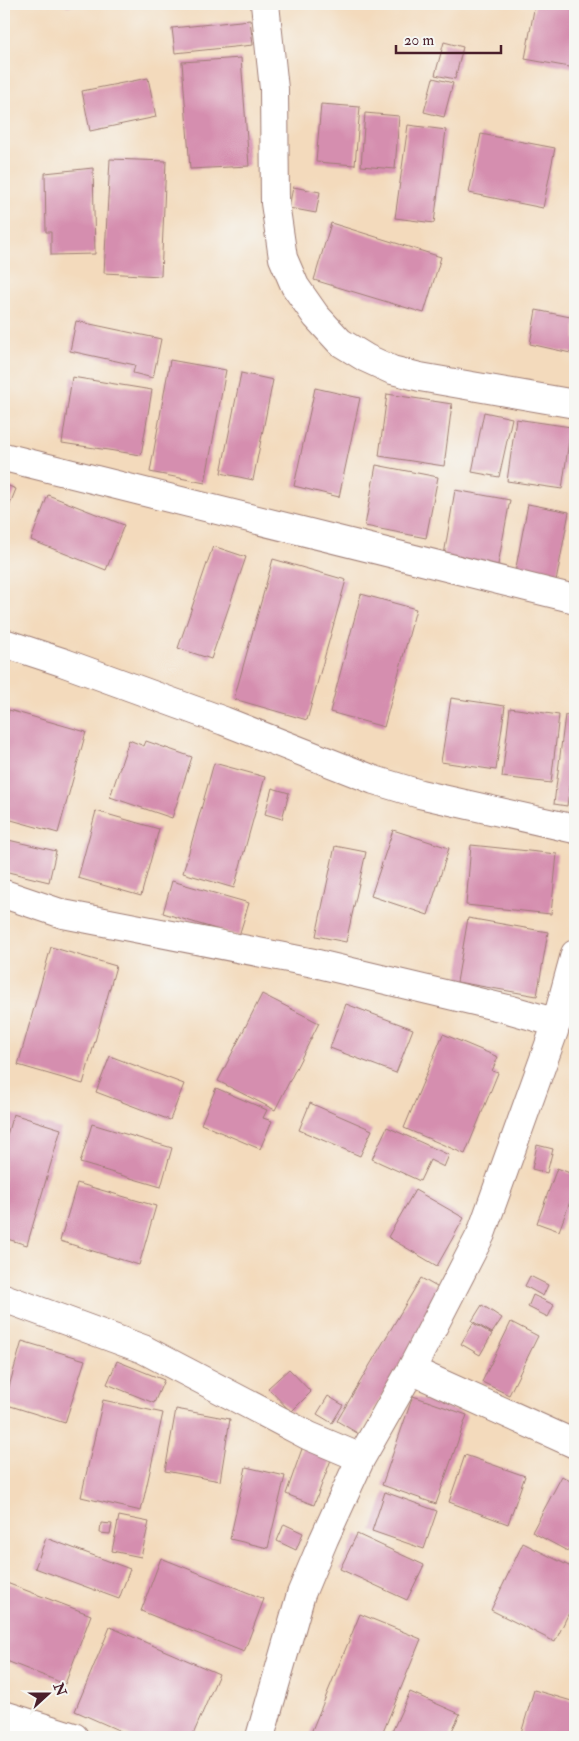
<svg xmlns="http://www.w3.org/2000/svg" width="579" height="1741" font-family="'IM FELL Double Pica',serif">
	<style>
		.building { fill: #d58eaf }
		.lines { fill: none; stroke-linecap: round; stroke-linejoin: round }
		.street-casing { stroke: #9e7c74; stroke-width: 30 }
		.street { stroke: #fff; stroke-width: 28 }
	</style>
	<rect width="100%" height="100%" fill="#f6f6f2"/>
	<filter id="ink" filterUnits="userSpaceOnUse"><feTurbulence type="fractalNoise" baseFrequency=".02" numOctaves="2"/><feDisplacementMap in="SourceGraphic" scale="10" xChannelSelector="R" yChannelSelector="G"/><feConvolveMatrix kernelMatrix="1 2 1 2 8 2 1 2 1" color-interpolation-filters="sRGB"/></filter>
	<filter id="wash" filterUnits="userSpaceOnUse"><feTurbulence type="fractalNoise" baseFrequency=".0096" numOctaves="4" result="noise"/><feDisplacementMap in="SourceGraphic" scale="20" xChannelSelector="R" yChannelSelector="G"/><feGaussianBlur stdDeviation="1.12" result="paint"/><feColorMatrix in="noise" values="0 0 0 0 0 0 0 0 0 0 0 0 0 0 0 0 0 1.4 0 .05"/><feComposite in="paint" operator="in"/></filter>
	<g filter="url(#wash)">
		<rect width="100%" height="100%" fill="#f3dabc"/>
		<g id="blocks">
			<path class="building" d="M66,4H78L67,7Z
				M535,4H553L575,8V68L525,59Z
				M250,20L253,45L175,53L172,28Z
				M444,42L463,47L455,79L435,75Z
				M241,58L249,166L190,169L182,62Z
				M148,78L156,117L90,131L82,91Z
				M433,78L453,83L444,117L424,112Z
				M321,104L360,107L355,165L316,162Z
				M365,113L399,116L395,169L361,166Z
				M408,125L446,130L434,223L395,218Z
				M481,134L555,148L543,208L469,193Z
				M110,159L166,161L161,276L104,273Z
				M93,168L95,254L51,255V232H46L45,173Z
				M293,187L320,192L316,213L289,208Z
				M331,223L441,257L424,313L314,280Z
				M536,310L575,318V354L530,344Z
				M76,321L161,339L153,378L133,373L135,365L70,351Z
				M170,360L226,370L205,483L150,472Z
				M241,373L273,380L253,480L221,473Z
				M72,377L152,390L141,455L62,443Z
				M315,388L360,398L339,497L294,486Z
				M387,394L452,404L444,466L379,456Z
				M484,412L512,418L499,477L472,472Z
				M516,419L571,427L562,489L507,481Z
				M376,465L438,477L426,538L365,526Z
				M4,484L16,489L4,519Z
				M455,490L510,500L497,570L443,561Z
				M48,495L124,525L106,570L31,540Z
				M528,504L569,512L555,587L514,578Z
				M213,546L246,557L211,659L178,648Z
				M273,559L346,580L307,720L234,699Z
				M361,594L416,609L384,727L330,712Z
				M451,698L505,706L496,770L441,762Z
				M510,708L559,715L551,783L502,777Z
				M9,710L86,732L58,833L4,818V728Z
				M565,715L575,716V748L567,806L554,804Z
				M129,740L144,746L146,741L192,757L172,818L110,797Z
				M214,763L265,777L234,888L183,873Z
				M272,788L289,793L282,819L265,814Z
				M96,811L159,829L141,896L78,878Z
				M393,830L449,848L428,915L371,896Z
				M4,839L56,851L49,882L4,871Z
				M471,845L557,854L551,914L466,905Z
				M335,846L366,852L346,942L316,936Z
				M172,881L249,903L239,936L163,913Z
				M468,918L548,932L537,996L457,982Z
				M51,947L116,966L83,1084L18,1065Z
				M262,994L319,1023L275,1110L218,1081Z
				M346,1004L413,1029L396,1073L330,1048Z
				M443,1034L498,1057L492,1071L498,1073L465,1154L404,1128Z
				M110,1056L184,1084L170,1120L96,1092Z
				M216,1088L267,1110L263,1118L272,1121L260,1149L201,1124Z
				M310,1103L372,1130L360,1156L299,1130Z
				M13,1114L61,1129L27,1245L4,1238V1145Z
				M92,1124L172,1148L161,1187L80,1163Z
				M387,1127L449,1155L444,1167L430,1160L420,1181L372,1159Z
				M537,1145L553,1149L547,1173L532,1169Z
				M557,1168L575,1175V1200L571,1199L559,1231L537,1223Z
				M77,1183L156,1206L139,1265L60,1241Z
				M415,1190L464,1218L437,1266L388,1237Z
				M530,1276L548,1285L543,1296L525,1286Z
				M421,1278L444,1291L359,1434L337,1421Z
				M533,1295L554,1305L548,1317L528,1307Z
				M482,1305L502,1318L492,1333L472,1321Z
				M511,1322L538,1336L509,1395L482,1382Z
				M473,1323L492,1334L480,1355L461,1344Z
				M22,1341L85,1360L65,1423L4,1404Z
				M117,1361L164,1380L154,1403L107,1384Z
				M289,1369L311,1392L291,1412L268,1388Z
				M328,1396L343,1405L332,1423L317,1414Z
				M413,1396L467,1415L436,1504L382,1485Z
				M103,1400L163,1413L141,1511L81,1497Z
				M176,1409L230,1419L220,1481L165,1471Z
				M303,1446L332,1457L314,1505L286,1494Z
				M465,1455L525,1476L508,1524L449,1502Z
				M246,1467L285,1476L268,1548L230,1539Z
				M562,1476L575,1484V1555L532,1532Z
				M385,1492L437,1511L424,1549L372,1531Z
				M119,1516L149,1522L141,1557L112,1551Z
				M101,1523L112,1524L110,1534L100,1533Z
				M284,1524L303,1533L296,1550L277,1541Z
				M357,1534L424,1565L407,1600L340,1569Z
				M46,1538L130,1569L119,1599L35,1568Z
				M523,1543L575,1569V1600L555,1642L491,1610Z
				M161,1558L264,1599L244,1652L141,1611Z
				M4,1582L91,1615L65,1684L4,1660Z
				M360,1614L421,1639L381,1737L362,1736L361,1737H317L310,1735Z
				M110,1627L219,1674L192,1737H134L75,1711Z
				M534,1690L575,1702V1737H520Z
				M410,1692L460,1714L449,1737H399L391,1734Z"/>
		</g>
	</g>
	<g filter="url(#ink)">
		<use href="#blocks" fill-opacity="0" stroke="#9e7c74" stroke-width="1"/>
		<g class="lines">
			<g class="street-casing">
				<path id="street" d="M265,4L274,89L275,203L283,258L295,286L316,316L340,342L366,358L392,370L420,377L575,404
					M4,457L575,599
					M4,643L62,662L224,721L374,780L420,794L575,829
					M4,894L63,914L314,963L508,1009L557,1023
					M4,1298L143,1349L309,1436L361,1458
					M411,1370L575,1444
					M4,1715L74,1737
					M260,1737L301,1594L324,1539L361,1458L411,1370L481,1234L554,1031L575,954"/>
			</g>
			<use href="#street" class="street"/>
		</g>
	</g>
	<rect width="579" height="1741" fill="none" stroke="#f6f6f2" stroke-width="20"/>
	<g transform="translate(48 1694) rotate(69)" stroke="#f6f6f2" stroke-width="4" paint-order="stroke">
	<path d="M0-4L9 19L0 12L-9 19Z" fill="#4a1f2b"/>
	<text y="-8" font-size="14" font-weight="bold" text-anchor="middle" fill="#4a1f2b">N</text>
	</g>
	<path d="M396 45v8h105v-8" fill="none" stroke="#4a1f2b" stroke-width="2.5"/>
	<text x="404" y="45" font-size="15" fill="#4a1f2b" stroke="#f6f6f2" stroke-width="4" paint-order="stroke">20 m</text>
</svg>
